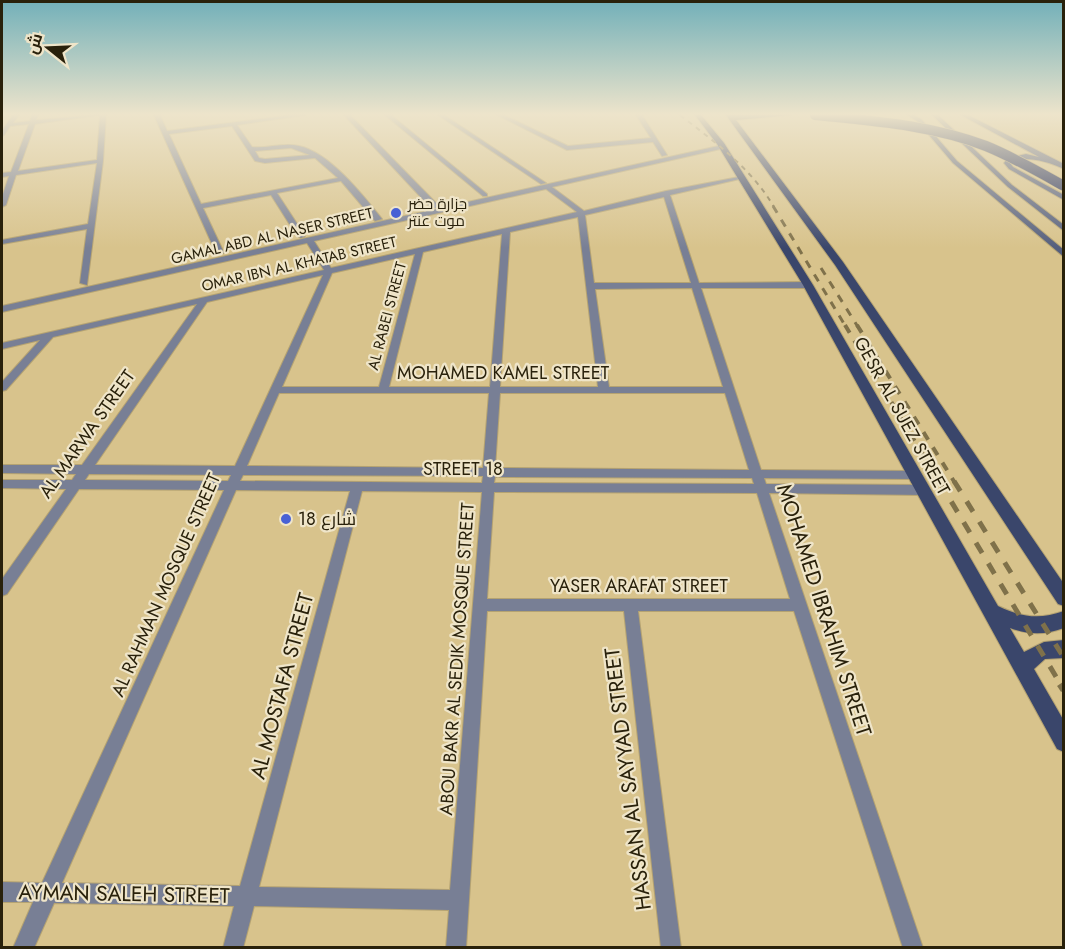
<svg xmlns="http://www.w3.org/2000/svg" width="1065" height="949" font-family="Jost,Cairo,sans-serif">
	<style>
		.built { fill: #d3bc7d }
		.lines { fill: none; stroke-linecap: round; stroke-linejoin: round }
		.street-casing { stroke: #b5a372; stroke-width: 2 }
		.secondary-casing { stroke: #b5a372; stroke-width: 2 }
		.primary-casing { stroke: #b5a372; stroke-width: 2 }
		.street { fill: #787f95; fill-rule: evenodd }
		.secondary { fill: #545e7d; fill-rule: evenodd }
		.primary { fill: #3a466b; fill-rule: evenodd }
		.rail-far4 { stroke: #7f714a; stroke-width: 2; stroke-dasharray: 5 5; stroke-linecap: butt }
		.rail-far3 { stroke: #7f714a; stroke-width: 3; stroke-dasharray: 8 8; stroke-linecap: butt }
		.rail-far2 { stroke: #7f714a; stroke-width: 4; stroke-dasharray: 9 9; stroke-linecap: butt }
		.rail-far1 { stroke: #7f714a; stroke-width: 5; stroke-dasharray: 12 12; stroke-linecap: butt }
		.rail { stroke: #7f714a; stroke-width: 7; stroke-dasharray: 16 16; stroke-linecap: butt }
		.highway-bridge-casing { stroke: #b5a372; stroke-width: 11; stroke-linecap: butt }
		.highway-bridge { stroke: #26315c; stroke-width: 10 }
		.poi-dot { fill: #4861d5; stroke: #efe5c9; stroke-width: 2 }
		.labels { text-anchor: middle; stroke-width: 4.5; stroke-linejoin: round; paint-order: stroke }
		.far-poi-label { font-size: 15px; fill: #29210b; stroke: #efe5c9; text-anchor: start }
		.far-street-label { font-size: 15px; fill: #29210b; stroke: #efe5c9 }
		.street-label { font-size: 18px; fill: #29210b; stroke: #efe5c9 }
		.poi-label { font-size: 18px; fill: #29210b; stroke: #efe5c9; text-anchor: start }
		.near-street-label { font-size: 21px; fill: #29210b; stroke: #efe5c9 }
	</style>
	<rect width="100%" height="100%" fill="#d8c38c"/>
	<path class="built" d="M971,115H1063V162Z"/>
	<g class="lines">
		<g class="street-casing">
			<path id="street" d="M13,115H19L13,123L30,121L32,115H38L36,120L99,115L35,124L18,171L97,160L100,115H106L103,161L87,285L80,283L87,229L2,244V240L88,224L97,163L16,175L6,205L2,207V197L9,176L2,177V173L11,172L29,124L10,126L4,135L2,136V131Z
				M154,115H160L167,131L292,115H306L237,125L252,147C267,149 283,142 299,146C329,152 363,195 382,219L375,221L341,181L277,193L305,236L301,238L297,236L271,195L203,208L224,253L217,255ZM232,126L255,161L265,163L315,158L338,178L201,204L169,134ZM291,148L310,155L265,159L259,158L255,151Z
				M344,115H350L437,204V208H431Z
				M385,115H391L487,194V196H483Z
				M438,115H444L546,183L541,184Z
				M497,115H504L568,146L651,138L636,115H642L667,155L662,156L653,142L567,150Z
				M723,145L725,148L552,187L584,211L666,191L744,176V178L670,195L699,283L808,282L812,285L808,288H701L761,470L916,471L922,475L916,479L764,478L766,484L924,485L928,487L930,490L928,493L924,495L769,493L923,948H903L794,611H638L681,948H661L624,611H487L466,948H446L449,910L254,906L243,948H223L234,906L54,903L34,948H13L33,902H2V882L42,883L224,490L79,489L7,594L2,596V579L66,489L2,488V480H72L76,474L2,473V465H82L197,304L53,337L6,390L2,391V382L40,340L2,349V343L324,270L307,243L2,312V306ZM546,189L577,212L331,268L314,241ZM664,197L691,283H594L585,215ZM578,217L598,387H500L510,232ZM502,234L490,387H389L423,252ZM415,254L379,387H282L332,273ZM323,275L235,466L95,465L207,302ZM692,288L723,387H609L595,289ZM279,393H489L483,468L247,466ZM500,393H725L749,470L495,468ZM89,474L231,475L228,481L85,480ZM243,475L483,476L482,483L240,481ZM495,477L752,478L754,484L494,483ZM236,490L350,491L240,886L62,883ZM362,491L482,492L450,890L259,887ZM494,492L757,493L790,599H487Z"/>
		</g>
		<g class="secondary-casing">
			<path id="secondary" d="M907,115H914L921,119L957,161L1064,250V257L953,163L917,121Z
				M932,115H938L1012,185L1064,225V231L1008,187Z
				M961,115H968L1064,164V169C1046,161 1031,157 1012,160L1010,163L1013,167L1064,195V200L1009,169L1004,163L1008,158L1026,154L1039,157Z"/>
		</g>
		<g class="primary-casing">
			<path id="primary" d="M695,115H701L724,143L813,285L998,606C1021,617 1039,620 1064,611V628C1045,635 1029,635 1010,628L1024,652L1044,642L1064,640V658L1045,659L1034,669L1064,721V752L1057,749L803,285L717,144Z
				M726,115H791L736,120L843,262L1064,584V606L1058,604L835,265Z"/>
		</g>
		<use href="#street" class="street"/>
		<use href="#secondary" class="secondary"/>
		<use href="#primary" class="primary"/>
		<path class="rail-far4" d="M680,115C716,143 751,168 774,207"/>
		<path class="rail-far3" d="M773,206L846,327
			M821,268L858,327"/>
		<path class="rail-far2" d="M845,325L940,483
			M857,325L955,483"/>
		<path class="rail-far1" d="M939,481L1061,685
			M954,481L1064,658"/>
		<path class="rail" d="M1060,684L1064,690"/>
		<g class="highway-bridge-casing">
			<path id="highway-bridge" d="M815,115C873,121 932,125 986,146C1013,157 1039,172 1064,186"/>
		</g>
		<use href="#highway-bridge" class="highway-bridge"/>
	</g>
	<linearGradient id="sky" x2="0" y2="1"><stop stop-color="#72b0b9"/><stop offset="0.46" stop-color="#ede4cb"/><stop offset="1" stop-color="#ede4cb" stop-opacity="0"/></linearGradient>
	<rect width="1065" height="248" fill="url(#sky)"/>
	<g class="poi-dot">
		<circle cx="396" cy="213" r="6"/>
		<circle cx="286" cy="519" r="6"/>
	</g>
	<g class="labels">
		<g class="far-poi-label">
			<text x="408" y="209">جزارة حضر<tspan x="408" dy="17">موت عنتر</tspan></text>
		</g>
		<g class="far-street-label">
			<text transform="translate(272 236) rotate(-13)" y="5">GAMAL ABD AL NASER STREET</text>
			<text transform="translate(299 264) rotate(-13)" y="5">OMAR IBN AL KHATAB STREET</text>
			<text transform="translate(387 316) rotate(-75)" y="5">AL RABEI STREET</text>
		</g>
		<g class="street-label">
			<text x="503" y="379">MOHAMED KAMEL STREET</text>
			<text transform="translate(902 416) rotate(61)" y="6">GESR AL SUEZ STREET</text>
			<text transform="translate(87 434) rotate(-55)" y="6">AL MARWA STREET</text>
			<text x="463" y="475">STREET 18</text>
			<text transform="translate(166 585) rotate(-66)" y="6">AL RAHMAN MOSQUE STREET</text>
			<text x="639" y="592">YASER ARAFAT STREET</text>
			<text transform="translate(457 659) rotate(-86)" y="6">ABOU BAKR AL SEDIK MOSQUE STREET</text>
		</g>
		<g class="poi-label">
			<text x="298" y="525">شارع 18</text>
		</g>
		<g class="near-street-label">
			<text transform="translate(824 610) rotate(72)" y="7">MOHAMED IBRAHIM STREET</text>
			<text transform="translate(282 686) rotate(-75)" y="7">AL MOSTAFA STREET</text>
			<text transform="translate(628 779) rotate(-97)" y="7">HASSAN AL SAYYAD STREET</text>
			<text transform="translate(124 894) rotate(1)" y="7">AYMAN SALEH STREET</text>
		</g>
	</g>
	<rect width="1065" height="949" fill="none" stroke="#29210b" stroke-width="6"/>
	<g transform="translate(48 48) rotate(288)" stroke="#efe5c9" stroke-width="4.5" paint-order="stroke">
	<path d="M0-4.5L10 22L0 15L-10 22Z" fill="#29210b"/>
	<text y="-9" font-size="16" font-weight="bold" text-anchor="middle" fill="#29210b">ش</text>
	</g>
</svg>
